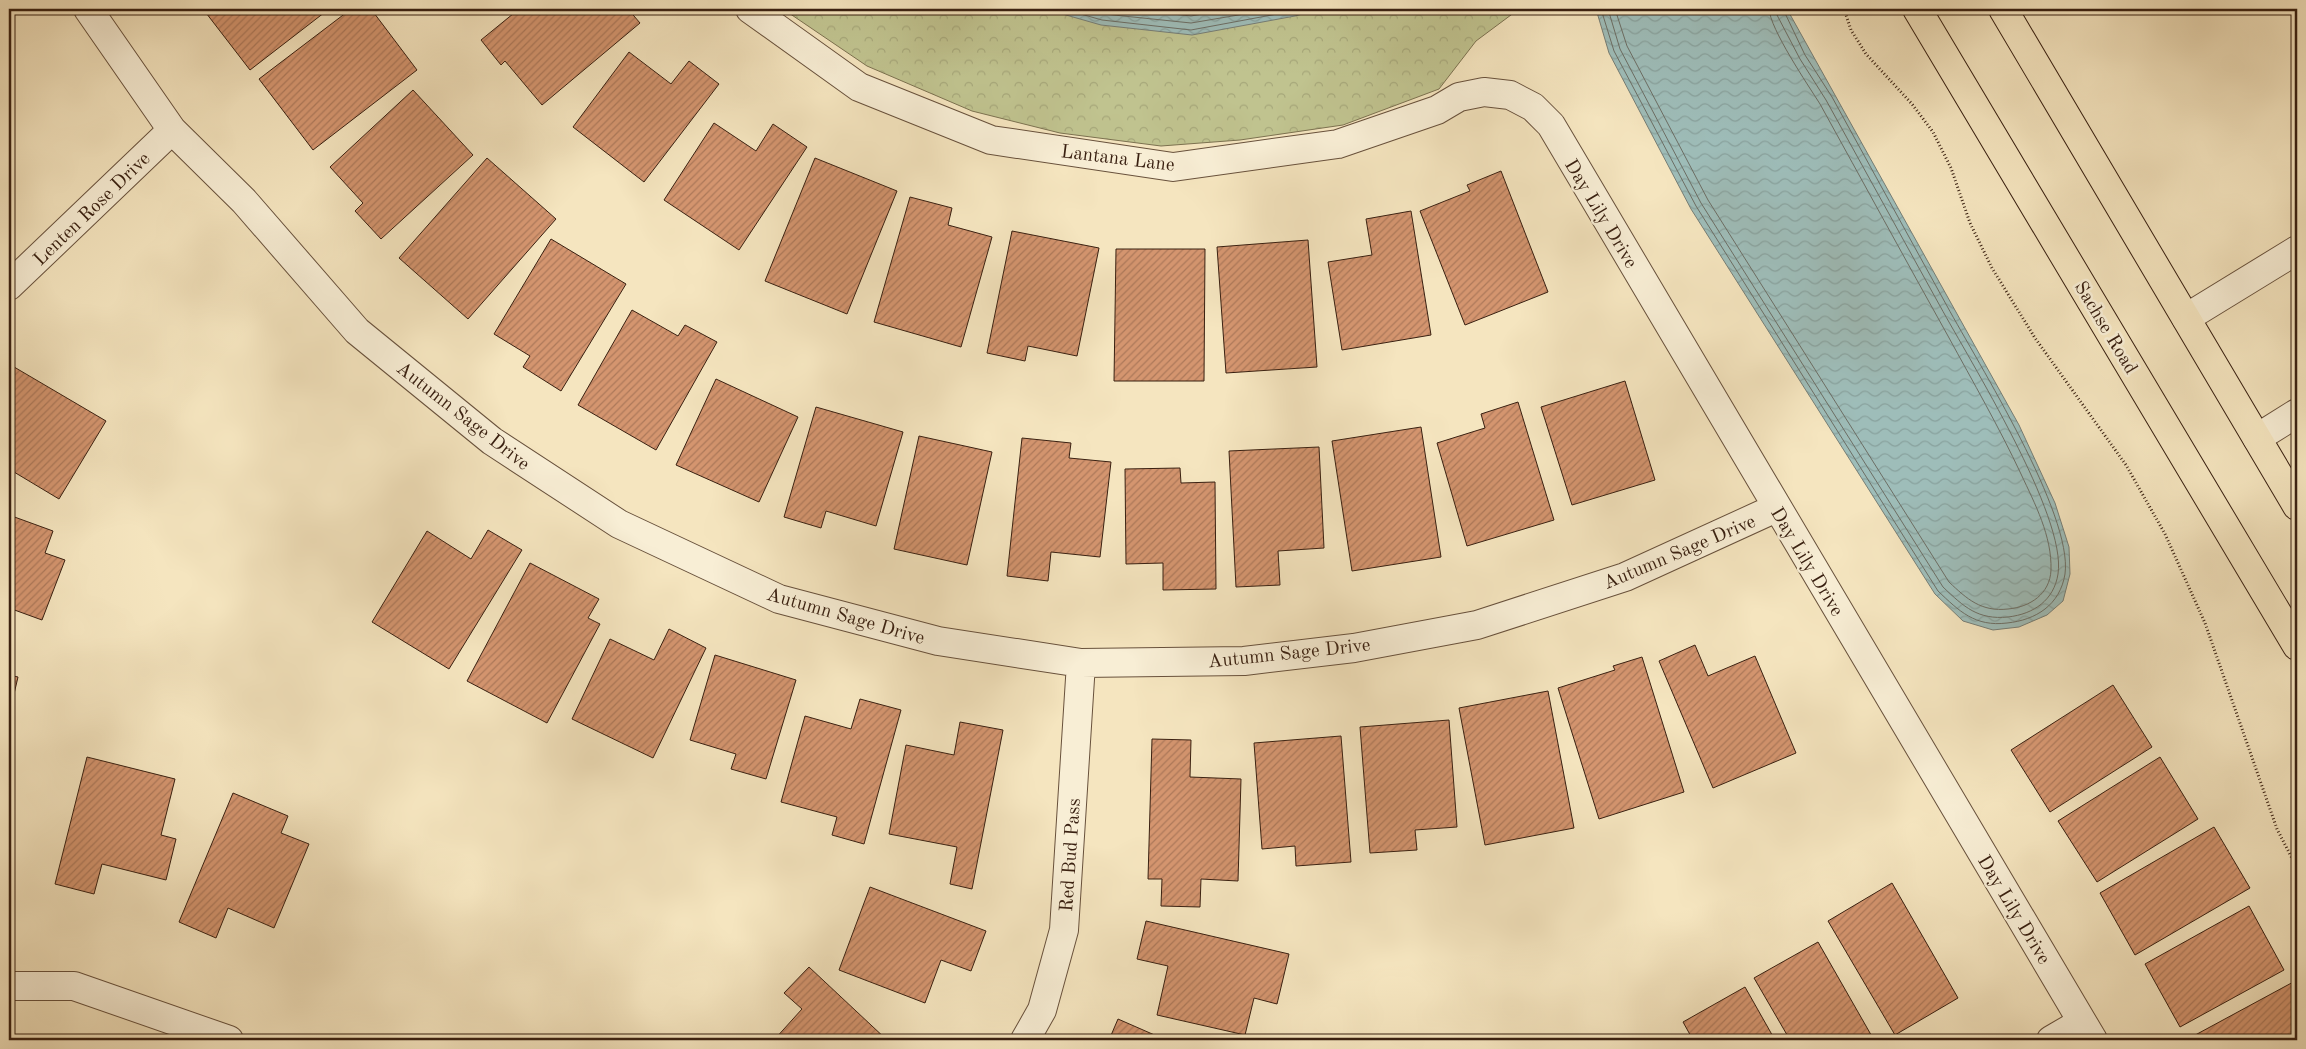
<svg xmlns="http://www.w3.org/2000/svg" width="2306" height="1049" font-family="'Old Standard TT',serif">
	<style>
		.park { fill: url(#park-crowns); stroke: #7c7250 }
		.water { fill: url(#water-waves); stroke: #767e76 }
		.lines { fill: none; stroke-linecap: round; stroke-linejoin: round }
		.shore { stroke: #6c6e65; stroke-width: 1 }
		.building { fill: url(#building-hatch); stroke: #392011 }
		.minor-casing { stroke: #68513c; stroke-width: 30 }
		.major-casing { stroke: #392011; stroke-width: 30 }
		.path { stroke: #392011; stroke-width: 3; stroke-dasharray: 1 2.5; stroke-linecap: butt }
		.minor { stroke: #f8eed5; stroke-width: 28 }
		.major { stroke: #f5e5bf; stroke-width: 28 }
		.labels { text-anchor: middle; stroke-width: 5; stroke-linejoin: round; paint-order: stroke }
		.street-label { font-size: 19px; fill: #392011; stroke: #f8eed5 }
	</style>
	<defs>
		<pattern id="park-crowns" width="20" height="18" patternUnits="userSpaceOnUse" patternTransform="scale(1.25)"><rect width="20" height="18" fill="#c0c38f"/><path d="M2 6a3 3 0 1 1 6 0M12 15a3 3 0 1 1 6 0" fill="none" stroke="#a6a77a"/></pattern>
		<pattern id="water-waves" width="16" height="10" patternUnits="userSpaceOnUse" patternTransform="scale(1.25)"><rect width="16" height="10" fill="#9ebdb9"/><path d="M0 5q4-4 8 0t8 0" fill="none" stroke="#89a29e"/></pattern>
		<pattern id="building-hatch" width="6" height="6" patternUnits="userSpaceOnUse" patternTransform="scale(1.25)"><rect width="6" height="6" fill="#d4956f"/><path d="M-1 1l2-2M0 6l6-6M5 7l2-2" fill="none" stroke="#ad795a"/></pattern>
	</defs>
	<rect width="100%" height="100%" fill="#f5e5bf"/>
	<filter id="stains"><feTurbulence type="fractalNoise" baseFrequency=".004" numOctaves="4"/><feColorMatrix values="0 0 0 0 .2 0 0 0 0 .09 0 0 0 0 .02 0 0 0 .5 -.17"/></filter>
	<radialGradient id="worn" r=".72"><stop offset=".6" stop-color="#630" stop-opacity="0"/><stop offset="1" stop-color="#630" stop-opacity=".3"/></radialGradient>
	<path class="park" d="M783,9H1519L1476,41L1439,89L1343,125L1240,140L1161,146L1060,133L972,111L867,66Z"/>
	<path class="water" d="M1045,9H1321L1295,16L1192,35L1101,25Z
		M1596,9H1787L2019,425L2055,503L2069,547L2070,574L2063,601L2047,615L2019,627L1993,630L1963,621L1935,594L1691,209L1609,53Z"/>
	<g class="lines">
		<path class="shore" d="M1063,9L1102,20L1191,30L1304,9
			M1086,9L1104,14L1191,23L1274,9
			M1127,9L1191,16L1231,9
			M1601,9L1614,51L1696,206L1938,591C1959,611 1975,627 2007,623C2036,620 2060,605 2065,574C2073,514 1978,363 1947,306C1909,236 1870,167 1832,97L1805,55L1783,9
			M1608,9L1620,49L1701,203L1943,587C1964,607 1978,620 2008,617C2034,614 2054,600 2058,574C2067,516 1970,361 1940,306C1902,237 1864,169 1826,100L1800,59L1777,15L1776,9
			M1615,9L1627,46L1708,200L1949,582C1967,599 1981,612 2008,609C2030,607 2050,594 2051,570C2052,536 2035,504 2021,474C1999,427 1973,382 1948,336C1905,259 1863,182 1820,104C1808,85 1770,29 1769,9"/>
	</g>
	<path class="building" d="M203,9H329L250,70Z
		M351,9H371L417,70L313,150L259,79Z
		M519,9H628L640,23L542,105L505,61L501,65L481,40Z
		M629,52L671,84L689,61L719,84L644,182L573,127Z
		M413,90L473,155L381,239L355,211L363,203L330,167Z
		M714,123L756,151L773,124L807,147L739,250L664,200Z
		M487,158L556,219L468,319L399,258Z
		M815,158L897,191L847,314L765,281Z
		M1501,171L1548,292L1465,325L1420,211L1470,191L1467,185Z
		M910,197L952,208L948,225L992,237L961,347L874,322Z
		M1411,211L1431,335L1342,350L1328,262L1372,255L1366,219Z
		M1012,231L1099,248L1077,356L1028,346L1025,361L987,353Z
		M551,239L626,284L561,391L523,367L530,356L494,334Z
		M1308,240L1317,367L1226,373L1217,247Z
		M1116,249H1205L1204,381H1114Z
		M632,310L678,336L685,325L717,342L656,450L578,405Z
		M9,364L106,421L59,499L9,469Z
		M716,379L798,417L759,502L676,465Z
		M1625,381L1655,480L1572,505L1541,407Z
		M1518,402L1554,520L1467,546L1437,443L1485,428L1481,414Z
		M816,407L903,432L876,526L826,511L821,528L784,517Z
		M1421,427L1441,557L1352,571L1332,441Z
		M919,436L992,452L967,565L894,549Z
		M1022,438L1071,443L1069,458L1111,462L1100,557L1051,552L1048,581L1007,576Z
		M1319,447L1324,548L1278,551L1280,585L1236,587L1229,451Z
		M1180,468L1181,483L1215,482L1216,589L1163,590V563L1126,564L1125,469Z
		M9,515L53,531L45,553L65,560L42,620L9,608Z
		M488,530L522,550L449,669L372,622L427,531L471,559Z
		M530,563L599,599L588,618L600,624L547,723L467,681Z
		M669,629L706,648L653,758L572,719L610,639L654,660Z
		M1695,645L1708,676L1755,656L1796,753L1713,788L1659,661Z
		M715,655L796,680L766,779L731,769L736,754L690,740Z
		M1642,657L1684,792L1599,819L1558,688L1615,670L1613,666Z
		M9,675L18,677L10,711H9Z
		M2113,685L2152,747L2050,812L2011,750Z
		M1548,691L1574,828L1485,845L1459,708Z
		M860,699L901,710L864,844L832,835L837,817L781,802L805,716L851,729Z
		M1449,720L1457,827L1415,830L1417,850L1370,853L1360,727Z
		M960,722L1003,730L972,889L950,884L957,847L889,834L906,745L954,755Z
		M1341,736L1351,862L1296,866L1295,846L1262,849L1254,743Z
		M1152,739L1191,740L1190,777L1241,779L1238,881L1201,879L1200,907L1161,906L1162,879H1148Z
		M87,757L175,779L161,835L176,839L166,880L102,864L94,894L55,884Z
		M2160,757L2198,819L2097,882L2058,821Z
		M233,793L288,816L281,833L309,844L274,928L228,908L216,938L179,922Z
		M2214,827L2250,888L2135,955L2100,893Z
		M1892,883L1958,998L1895,1035L1828,921Z
		M870,887L986,931L971,971L941,960L925,1003L839,970Z
		M2249,906L2284,970L2180,1027L2145,964Z
		M1146,921L1289,954L1277,1004L1254,998L1245,1035L1157,1015L1168,966L1137,959Z
		M1818,942L1874,1040H1790L1754,978Z
		M809,967L887,1040H774L802,1009L784,993Z
		M2297,980V1040H2186Z
		M1745,987L1775,1040H1693L1683,1022Z
		M1118,1019L1166,1040H1109Z"/>
	<g class="lines">
		<g class="minor-casing">
			<path id="minor" d="M88,9L172,130L244,201L357,331L492,441L619,524L779,599L938,641L1081,663L1244,661L1354,648L1477,625L1625,577L1776,508
				M750,9L859,87L991,140L1173,167L1338,144L1437,110L1459,97L1484,92L1510,95L1533,107L1551,125L2093,1040
				M9,286L172,130
				M2186,318L2297,250
				M2257,438L2297,413
				M9,986H74L229,1040
				M1025,1040L1042,1010L1064,930L1081,663
				M2051,1040L2082,1022"/>
		</g>
		<g class="major-casing">
			<path id="major" d="M1917,9L2297,646
				M2003,9L2297,506"/>
		</g>
		<path class="path" d="M1844,9L1851,30L1866,54L1912,104L1933,132L1951,168L1970,223L1992,268L2035,338L2126,465L2165,534L2205,623L2277,829L2297,868"/>
		<use href="#minor" class="minor"/>
		<use href="#major" class="major"/>
	</g>
	<g class="labels">
		<g class="street-label">
			<text transform="translate(1118 157) rotate(7)" y="7">Lantana Lane</text>
			<text transform="translate(91 208) rotate(-44)" y="7">Lenten Rose Drive</text>
			<text transform="translate(1602 213) rotate(59)" y="7">Day Lily Drive</text>
			<text transform="translate(2107 327) rotate(59)" y="7">Sachse Road</text>
			<text transform="translate(464 415) rotate(38)" y="7">Autumn Sage Drive</text>
			<text transform="translate(1679 551) rotate(-23)" y="7">Autumn Sage Drive</text>
			<text transform="translate(1808 561) rotate(59)" y="7">Day Lily Drive</text>
			<text transform="translate(846 615) rotate(16)" y="7">Autumn Sage Drive</text>
			<text transform="translate(1289 652) rotate(-6)" y="7">Autumn Sage Drive</text>
			<text transform="translate(1069 855) rotate(-86)" y="7">Red Bud Pass</text>
			<text transform="translate(2015 909) rotate(59)" y="7">Day Lily Drive</text>
		</g>
	</g>
	<rect width="2306" height="1049" fill="none" stroke="#f5e5bf" stroke-width="30"/>
	<rect x="10" y="10" width="2286" height="1029" fill="none" stroke="#392011" stroke-width="2.5"/>
	<rect x="15" y="15" width="2276" height="1019" fill="none" stroke="#392011"/>
	<rect width="100%" height="100%" filter="url(#stains)"/>
	<rect width="100%" height="100%" fill="url(#worn)"/>
</svg>
